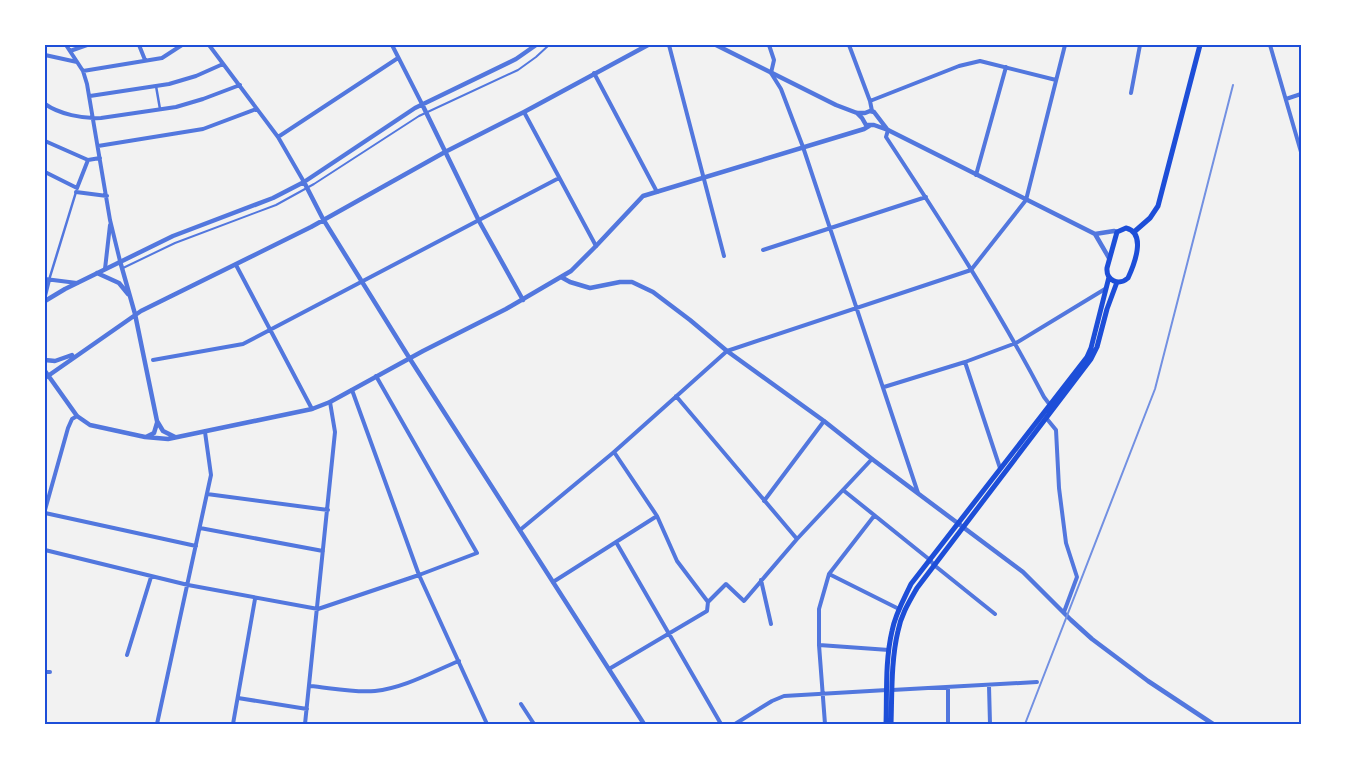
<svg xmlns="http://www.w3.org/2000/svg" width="1346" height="769" font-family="'Fira Sans Condensed',sans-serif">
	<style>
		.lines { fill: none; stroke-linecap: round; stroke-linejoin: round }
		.service { stroke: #5277de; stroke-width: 2 }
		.pedestrian { stroke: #5277de; stroke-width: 2.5 }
		.minor { stroke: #5277de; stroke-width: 4 }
		.tertiary { stroke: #5277de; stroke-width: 4.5 }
		.secondary { stroke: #1d4ed8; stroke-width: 5 }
		.rail { stroke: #7290e2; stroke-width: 2 }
		.neatline { fill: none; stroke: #1d4ed8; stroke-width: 2 }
	</style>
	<rect width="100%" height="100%" fill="#f2f2f2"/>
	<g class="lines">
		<path class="service" d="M123,268L175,243L276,205L314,184L419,116L518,70L536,57L549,45"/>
		<path class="pedestrian" d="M156,86L160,109
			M49,280L76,192"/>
		<path class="minor" d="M66,45L83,71L87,84L110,220L120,261
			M139,45L145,60
			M209,45L278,137L304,182
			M392,45L422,104
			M669,45L724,256
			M769,45L774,60L771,73L781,89L803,147L918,493
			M849,45L870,101L872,111
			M1270,45L1301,152
			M70,51L87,45
			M45,55L77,62
			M83,71L162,58L182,45
			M594,73L657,192
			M1131,93L1140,45
			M90,96L169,84L196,76L223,64
			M1286,99L1301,94
			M870,101L959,66L980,61L1056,80
			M45,104C59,114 83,119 101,118L176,107L203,99L240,85
			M524,112L596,246
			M888,130L886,137C942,222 997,307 1044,397L1050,405
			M278,137L398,58
			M45,141L88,160
			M98,146L203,129L256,109
			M45,172L77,188L88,160L100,158
			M976,175L1006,67
			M76,192L107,196
			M763,250L926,197
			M236,265L312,409
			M105,269L110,225
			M45,279L77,283
			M45,296L49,280
			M153,360L243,344L559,178
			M965,362L1000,468
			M884,387L965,362L1016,343L1105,289
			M352,390L419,575L487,724
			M676,396L797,539
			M1047,419L1056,430L1059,488L1066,543L1077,577L1064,612
			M614,452L657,516L677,561L708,602
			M843,490L930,560L934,565L995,614
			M207,494L328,510
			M764,501L824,421
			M45,510L68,428L72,419L77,416
			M45,513L196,546
			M200,528L323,551
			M520,530L614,452L727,351L971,270L1026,200L1065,45
			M616,542L721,724
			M45,550L188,585L318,609L419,575L477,553L376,376
			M829,574L899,609
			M761,580L771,624
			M553,582L657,516
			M819,645L889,650
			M127,655L151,577
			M609,669L707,611L708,602L726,584L744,601L797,539L872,459
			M45,672H50
			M310,686C331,688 354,693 375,691C404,688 432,672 459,661
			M989,686L990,724
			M948,688V724
			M892,690L1037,682
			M238,698L307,709
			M521,704L534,724
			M157,724L211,475L205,432
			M233,724L255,599
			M305,724L335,432L330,402
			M735,724L772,701L784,696L887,690
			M825,724L819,645V609L829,574L874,516"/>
		<path class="tertiary" d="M716,45L836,105L857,113H865L870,111L874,112L887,129
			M422,104L479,221L523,300
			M857,113L862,118L866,125H874L888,130L1095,234L1109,258
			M304,182L323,219L410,359L644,724
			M1095,234L1114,231L1117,232
			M120,261L135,314L157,421L163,431L175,437
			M97,273L119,283L128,294
			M561,277L570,282L590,288L620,282H632L653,292L690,320L727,351L824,421L872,459L1023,572L1071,620L1092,639L1148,681L1213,724
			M45,301L65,289L173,236L273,198L304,182L415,108L516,59L536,45
			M45,360L55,361L72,355
			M45,371L77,416L90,425L145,437L168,439L312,409L330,402L423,351L506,309L571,271L596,246L643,196L864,129L869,126
			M45,378L141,311L311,227L445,152L524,112L648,45
			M146,437L154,433L157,423"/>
		<path class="secondary" d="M1126,228C1147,233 1134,265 1128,278C1119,286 1106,281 1107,268L1117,232Z
			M1134,232L1150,218L1158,206L1200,45
			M886,724C887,693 885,661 892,631C895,614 904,599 911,584L1087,357L1091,348L1109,277
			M891,724C892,694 891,660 898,631C901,615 909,602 917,588L1091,359L1097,347L1107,309L1117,282"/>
		<path class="rail" d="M1025,724L1155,389L1233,85"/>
	</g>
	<rect width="1346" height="769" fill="none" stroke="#ffffff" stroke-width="92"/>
	<rect x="46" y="46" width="1254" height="677" class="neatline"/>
</svg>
